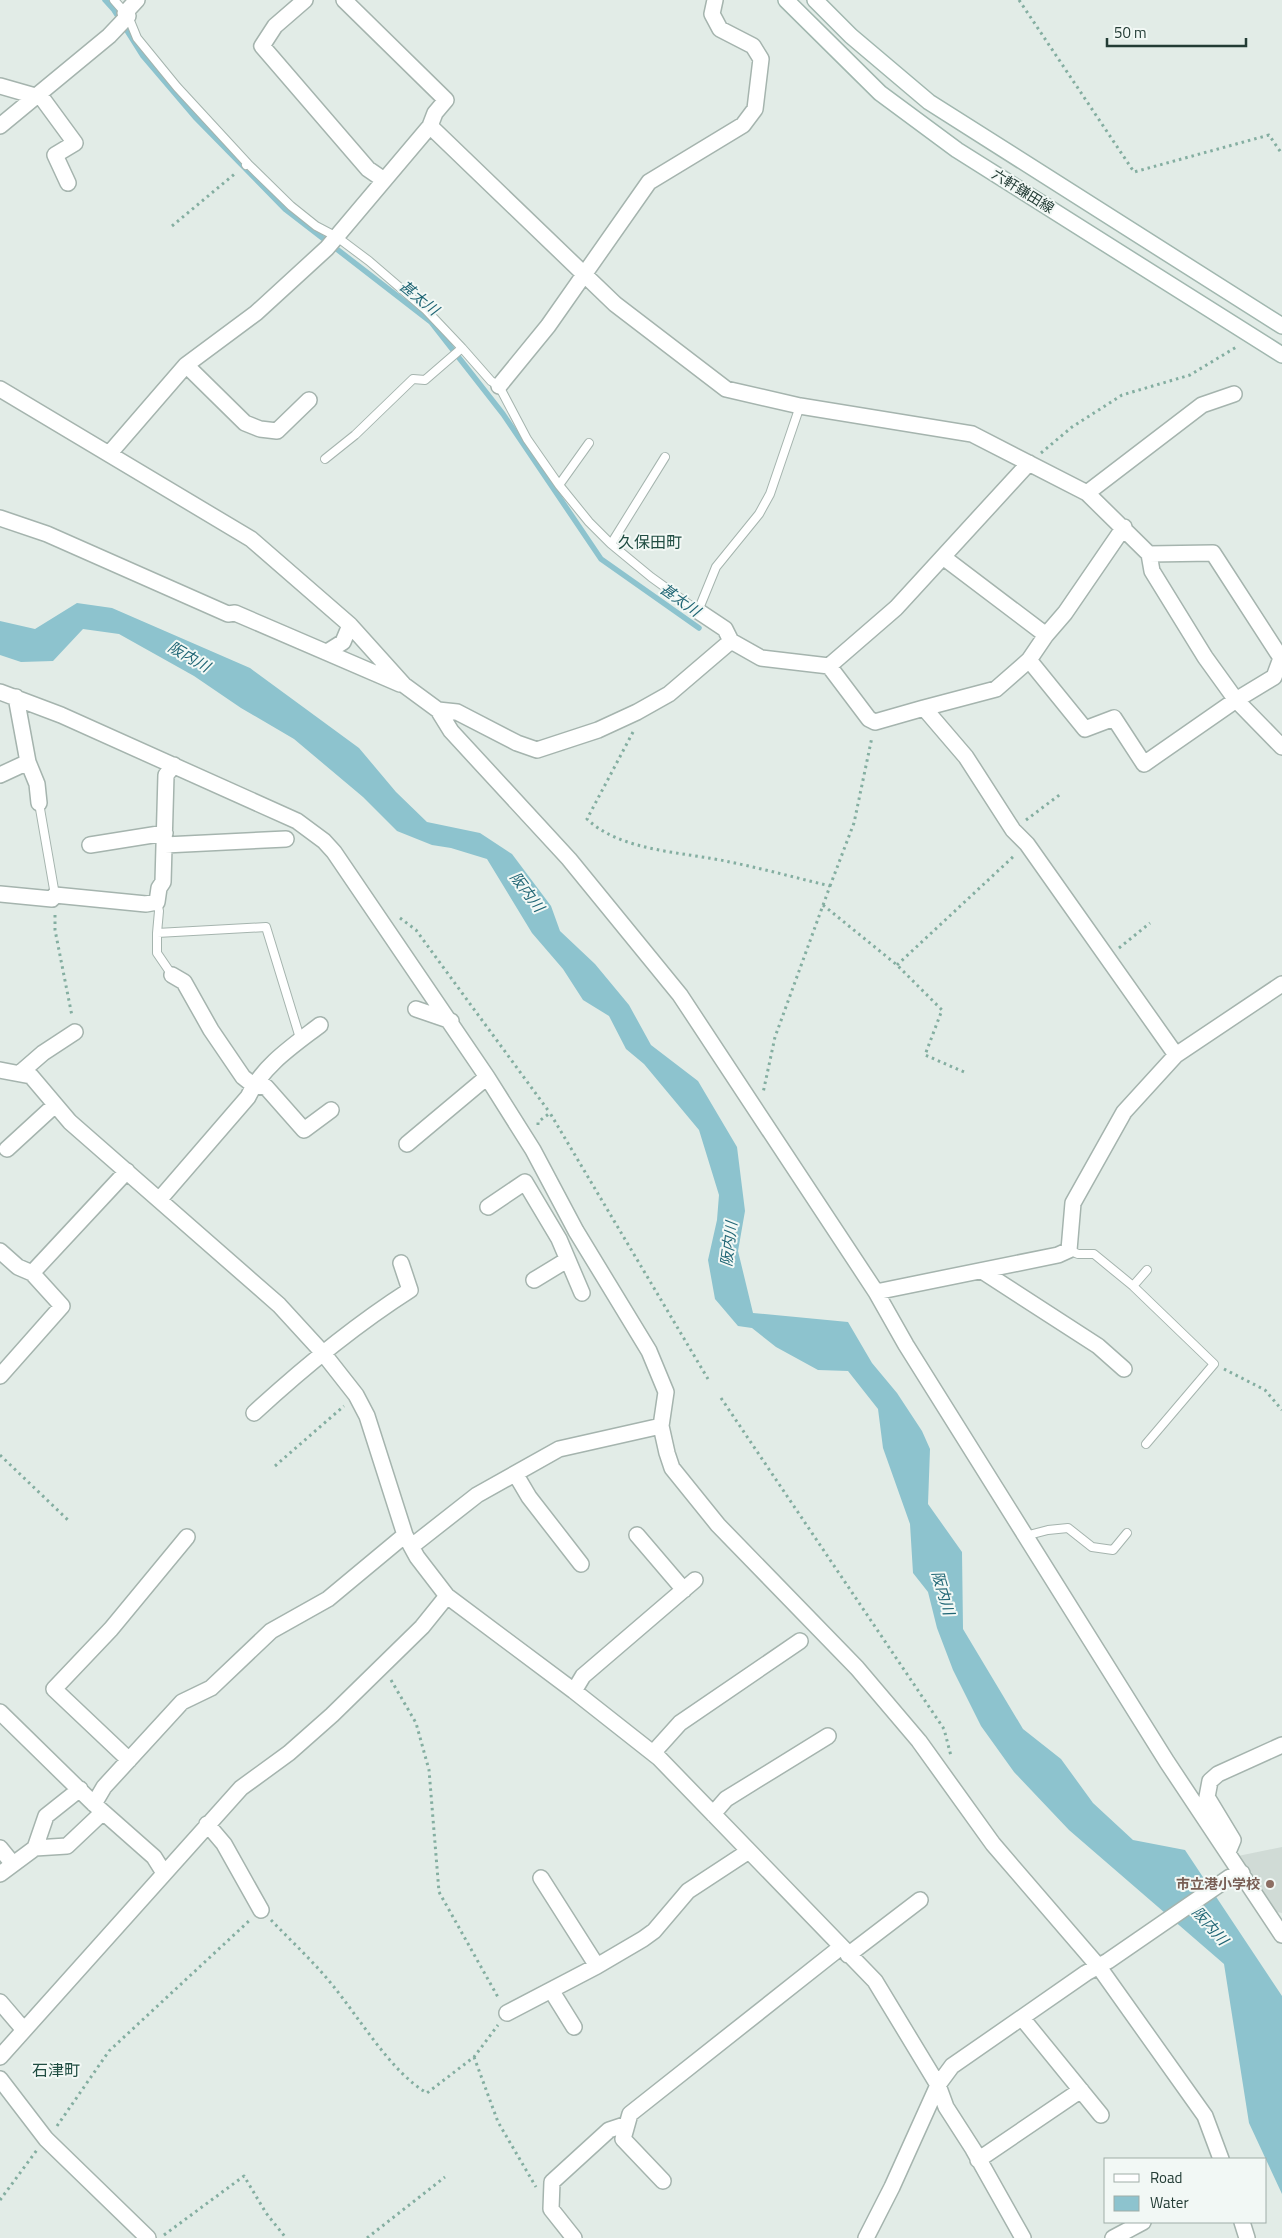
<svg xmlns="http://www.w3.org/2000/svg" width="1282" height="2238" font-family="'Titillium Web','Noto Sans JP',sans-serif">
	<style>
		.built { fill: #d0dbd6 }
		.water { fill: #8dc3ce }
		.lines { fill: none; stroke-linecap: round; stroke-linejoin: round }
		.stream { stroke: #8dc3ce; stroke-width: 5.5 }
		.lane-casing { stroke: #a5b4ae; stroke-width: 10 }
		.street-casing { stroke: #a5b4ae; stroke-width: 18 }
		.secondary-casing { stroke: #a1b7af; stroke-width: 18 }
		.path { stroke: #84aea1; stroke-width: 3; stroke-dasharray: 2.5 4; stroke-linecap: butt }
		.lane { stroke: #fff; stroke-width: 8 }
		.street { stroke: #fff; stroke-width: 15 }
		.secondary { stroke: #fff; stroke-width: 15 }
		.education-dot { fill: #8d6e63; stroke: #f2f8f5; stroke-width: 2 }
		.labels { text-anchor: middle; stroke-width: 4; stroke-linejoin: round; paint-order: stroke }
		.street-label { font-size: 14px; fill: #233c35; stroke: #f2f8f5 }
		.education-label { font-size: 14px; font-weight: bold; fill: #785e54; stroke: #f2f8f5; text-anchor: end }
		.water-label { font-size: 15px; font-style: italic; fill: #206675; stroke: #f2f8f5 }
		.quarter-label { font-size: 16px; fill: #204d42; stroke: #f2f8f5 }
	</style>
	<rect width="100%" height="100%" fill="#e2ece7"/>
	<path class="built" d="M1282,1847V1913L1277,1912L1238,1856Z"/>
	<path class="water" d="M77,603L112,608L250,668L359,748L396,792L427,822L480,833L512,854L551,906L560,931L595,964L629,1005L651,1045L698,1081L737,1147L745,1211L738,1251L753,1313L848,1322L872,1363L897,1393L922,1431L930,1449L928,1504L962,1552L963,1629L1023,1729L1061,1759L1093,1803L1133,1840L1185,1850L1282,1996V2194L1249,2123L1224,1964L1069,1830L1014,1772L981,1726L953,1670L937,1628L928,1592L913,1573L910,1524L883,1448L878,1409L848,1371L818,1370L776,1347L752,1328L738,1326L715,1299L708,1260L717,1220L719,1195L699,1130L644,1064L626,1049L609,1016L583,1000L563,969L532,933L487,859L451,848L432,845L397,831L363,797L294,739L241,708L194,676L119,634L83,629L53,661L21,662L0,655V621L35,629Z"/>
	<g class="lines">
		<path class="stream" d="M105,0L114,10L143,56L195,117L285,209L431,322L503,414L601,559L699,628"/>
		<g class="lane-casing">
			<path id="lane" d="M114,0L128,16L137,38L177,87L248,164L246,165
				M248,164L291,206L316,226L337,237L369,261L426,310L462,348L425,380L413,379L355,435L325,459
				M462,348L491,381L499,386L527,439L559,485L589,443
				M559,485L589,522L611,544L665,457
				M611,544L651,577L698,611L716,567L759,514L770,494L800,406
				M39,803L55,895
				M157,902L159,911L157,933L266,927L300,1038
				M157,933V953L172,975
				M1069,1250L1078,1254H1094L1133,1286L1214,1364L1146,1444
				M1133,1286L1147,1270
				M1025,1536L1048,1530L1068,1528L1092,1547L1113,1550L1127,1533"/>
		</g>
		<g class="street-casing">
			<path id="street" d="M305,0L275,26L262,46L368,169L384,180
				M125,13L137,0
				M0,86L42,98L75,143L55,155L68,183
				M0,126L109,36L128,16
				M430,126L615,304L726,389L800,406L972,434L1087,493L1149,554L1152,571L1205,657L1236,700L1282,747
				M186,365L245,423L260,429L277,431L309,400
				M499,386L548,326L649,182L743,125L755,109L761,59L753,46L720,29L712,14L715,0
				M0,389L251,539L350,625L404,685L438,710L451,731L569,859L680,995L876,1292L906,1345L1167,1762L1282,1935
				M109,454L186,365L256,313L327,248L430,126L435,113L446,100L344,0
				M1087,493L1202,405L1234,394
				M0,518L47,534L228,614L235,613L400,684
				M943,557L1046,635L1029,660L1085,729L1114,718L1144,764L1236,700L1274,677L1281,658L1213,553L1149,554
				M698,611L725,629L731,641
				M1046,635L1065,613L1124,527
				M327,652L343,642L350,625
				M829,666L869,719L875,722L924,708L966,757L1013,830L1027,844L1176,1055
				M0,692L61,715L297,821L324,841L334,852L487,1077L533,1150L576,1231L649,1351L666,1392L661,1426L667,1453L672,1468L718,1525L857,1668L919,1741L993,1844L1099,1967L1205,2116L1221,2159
				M16,697L28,762L37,784L39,803
				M924,708L996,689L1029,660
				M438,710L457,712L517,743L537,750L598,730L637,712L669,694L731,641L761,658L829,666L896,608L1029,463
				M0,775L28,762
				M90,845L165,833
				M165,845L286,839
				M0,894L52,899L55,895L146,904L157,902L159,888L163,882L166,775L174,765
				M172,975L184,982L211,1030L243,1077L253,1085L266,1087L304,1130L331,1110
				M416,1009L451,1021
				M0,1070L31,1076L70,1122L279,1305L323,1353L356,1395L367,1416L405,1535L417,1557L447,1596L574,1691L659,1758L875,1981L938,2085L946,2107L973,2149L1023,2238
				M20,1073L43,1053L75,1032
				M407,1144L487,1077
				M7,1149L55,1105
				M159,1200L248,1097C262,1066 294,1045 320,1025
				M488,1207L525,1182L559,1239L582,1293
				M0,1251L18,1267L32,1273
				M982,1271L1098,1346L1124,1369
				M534,1280L567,1260
				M876,1292L1058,1255L1069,1250L1073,1203L1124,1112L1176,1055L1282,984
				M0,1376L62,1306L32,1273L127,1171
				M254,1413C304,1367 352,1327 410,1290L401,1263
				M516,1475L529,1497L581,1564
				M637,1535L684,1590
				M412,1546L477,1495L559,1449L661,1426
				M574,1691L583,1676L695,1580
				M0,1712L94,1804L154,1857L164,1873
				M653,1753L680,1723L800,1641
				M129,1760L54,1689L111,1629L187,1537
				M94,1804L104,1787L182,1702L211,1688L271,1631L328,1599L405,1535
				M713,1814L726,1799L828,1736
				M207,1824L224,1844L261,1910
				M0,1848L13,1864
				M35,1848L67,1846L103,1812
				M1228,1852L1233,1840L1207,1797L1210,1781L1218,1774L1282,1745
				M0,1874L35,1848L46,1816L80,1789
				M541,1878L597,1966
				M848,1955L920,1900
				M551,1990L574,2027
				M0,2002L24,2030
				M507,2013L597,1966L643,1939L654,1931L688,1891L749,1851
				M1022,2018L1101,2115
				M0,2057L241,1788L289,1753L332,1715L422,1627L447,1596
				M0,2079L46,2139L148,2238
				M978,2160L1081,2090
				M663,2181L623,2139L630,2114L841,1947
				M1242,2222L1247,2238
				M574,2238L551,2209L552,2182L609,2130L627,2124
				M866,2238L892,2187L938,2085L952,2066L1086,1973L1108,1961L1230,1877L1242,1873
				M1113,2238L1143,2222"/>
		</g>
		<g class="secondary-casing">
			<path id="secondary" d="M786,0L880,93L957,150L1282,355
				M815,0L851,36L929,102L1282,326"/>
		</g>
		<path class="path" d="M1019,0L1134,172L1269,135L1282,154
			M172,226L237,172
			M1041,453L1072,427L1122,395L1190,375L1238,346
			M633,732L587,819C621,852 686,852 730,862C764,869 797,878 830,886L775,1037L763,1093
			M1026,820L1062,793
			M830,886L854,823L872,737
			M823,905L897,965L942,1010L925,1055L964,1072
			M55,915V930L72,1016
			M400,918L416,930L550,1113
			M1119,948L1150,923
			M897,965L1015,855
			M538,1125V1122L550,1113L708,1379
			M1224,1369L1265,1390L1282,1410
			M721,1398L944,1729L951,1756
			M0,1455L70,1522
			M275,1466L344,1406
			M391,1680L416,1723L429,1770L439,1892L499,1999
			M271,1920C292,1942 315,1963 334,1987C360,2019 392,2073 427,2093L474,2057L498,2025
			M474,2057L498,2122L536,2187
			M57,2126L109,2051L250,1920
			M0,2200L37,2150
			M164,2235L244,2176L266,2213L286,2238
			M367,2238L445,2177"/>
		<use href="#lane" class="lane"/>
		<use href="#street" class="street"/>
		<use href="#secondary" class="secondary"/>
	</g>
	<circle class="education-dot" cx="1270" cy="1884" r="5"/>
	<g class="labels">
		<g class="street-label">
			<text transform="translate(1023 191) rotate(32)" y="5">六軒鎌田線</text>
		</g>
		<g class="education-label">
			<text x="1260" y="1889">市立港小学校</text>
		</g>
		<g class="water-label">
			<text transform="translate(419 298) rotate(39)" y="5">甚太川</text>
			<text transform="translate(680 600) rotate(35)" y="5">甚太川</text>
			<text transform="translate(189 657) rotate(30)" y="5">阪内川</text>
			<text transform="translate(527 892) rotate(53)" y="5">阪内川</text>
			<text transform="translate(729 1244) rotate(-83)" y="5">阪内川</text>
			<text transform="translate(943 1593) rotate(74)" y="5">阪内川</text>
			<text transform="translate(1210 1926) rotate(48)" y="5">阪内川</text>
		</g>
		<g class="quarter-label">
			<text x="650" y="548">久保田町</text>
			<text x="56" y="2076">石津町</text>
		</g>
	</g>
	<rect x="1104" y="2158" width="162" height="65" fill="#f2f8f5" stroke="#9fada8"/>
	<rect x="1114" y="2174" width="25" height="8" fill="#ffffff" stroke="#9fada8"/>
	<text x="1150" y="2183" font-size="15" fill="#233c35">Road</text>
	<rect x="1114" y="2196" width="25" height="15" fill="#8dc3ce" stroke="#9fada8"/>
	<text x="1150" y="2208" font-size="15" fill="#233c35">Water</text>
	<path d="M1107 38v8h139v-8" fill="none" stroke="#233c35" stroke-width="2.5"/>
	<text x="1114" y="38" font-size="15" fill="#233c35" stroke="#f2f8f5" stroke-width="4" paint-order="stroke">50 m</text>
</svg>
